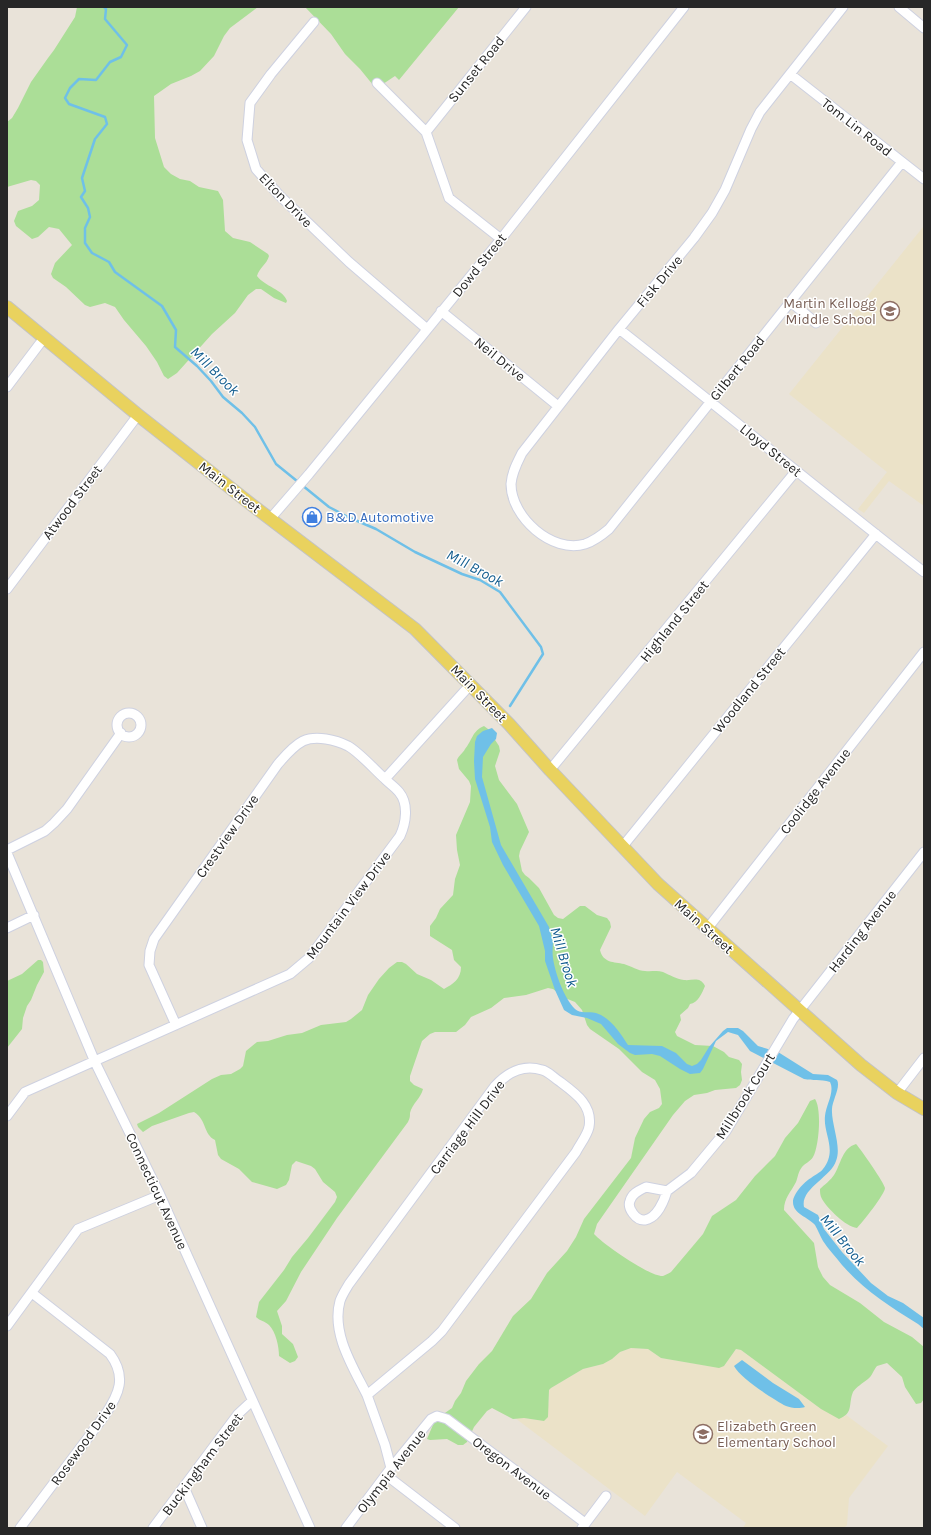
<svg xmlns="http://www.w3.org/2000/svg" width="931" height="1535" font-family="Karla,sans-serif">
	<style>
		.education { fill: #ebe2c8 }
		.green { fill: #abde97 }
		.water { fill: #6fc0e8 }
		.lines { fill: none; stroke-linecap: round; stroke-linejoin: round }
		.stream { stroke: #6fc0e8; stroke-width: 2.5 }
		.minor-casing { stroke: #ced1e0; stroke-width: 11 }
		.major-casing { stroke: #c3c3c3; stroke-width: 14 }
		.minor { stroke: #fff; stroke-width: 9 }
		.major { stroke: #e9d25e; stroke-width: 12 }
		.labels { text-anchor: middle; stroke-width: 3; stroke-linejoin: round; paint-order: stroke }
		.street-label { font-size: 14px; fill: #272727; stroke: #fff }
		.education-label { font-size: 14px; fill: #785e54; stroke: #fff; text-anchor: end }
		.shop-label { font-size: 14px; fill: #366cbe; stroke: #fff; text-anchor: start }
		.water-label { font-size: 15px; font-style: italic; fill: #135d8f; stroke: #fff }
	</style>
	<rect width="100%" height="100%" fill="#e9e3d9"/>
	<path class="education" d="M923,227L924,506L889,481L864,513L858,509L887,472L789,394Z
		M631,1348L648,1349L661,1358L709,1366H724L736,1349L741,1350L821,1409L844,1417L846,1415L888,1446L849,1498L847,1525L844,1528H743L746,1523L677,1472L645,1516L515,1418H524L544,1421L549,1401V1390L551,1388L583,1369L603,1364L612,1359L620,1352Z"/>
	<path class="green" d="M77,7H258L230,28L224,36L214,56L200,71L191,76L171,84L154,96L155,138L164,167L171,174L180,179L190,181L199,187L218,191L223,200L225,231L233,238L250,242L268,254L269,256C267,264 259,268 257,276C264,286 284,290 287,301L286,303L274,298L261,289H256L248,295L235,313L212,334L177,373L168,379L164,376L157,362L146,346L124,320L115,307L105,303L90,307L85,305L66,287L53,278L51,274L55,263L72,245L59,229L49,227L38,237L32,239L16,226L14,221L18,211L32,206L39,200L40,185L36,181L31,180L7,187V122L12,118L18,108L31,82L48,58L54,50L75,17Z
		M305,7H459L399,80L395,76L383,84L373,85L360,69L345,54L331,34Z
		M484,726L488,729L499,746L500,751L495,766L499,780L517,804L529,832L520,851L519,856L522,871L525,875L529,878L539,888L554,915L558,918L563,919L580,906H585L597,915L607,918L610,922L611,927L600,950C603,963 614,962 624,964C631,966 638,971 645,971C651,972 657,970 663,972C670,975 676,979 684,980C692,981 700,976 705,986C702,993 698,1003 690,1004L688,1008L680,1015L681,1020L675,1032L677,1036L695,1045L713,1046L724,1052L729,1057L739,1060L742,1064L741,1072L742,1080L740,1085L736,1088L715,1090L707,1093L694,1095L685,1101L673,1115L597,1224L594,1234C603,1244 650,1277 663,1276C666,1275 669,1273 671,1272L703,1234L712,1216L736,1200L755,1176L775,1156L785,1138L798,1123L810,1101L815,1099C822,1109 819,1147 813,1157C810,1162 805,1163 802,1167C798,1172 798,1177 796,1182C791,1192 784,1198 784,1210L814,1243L818,1267L823,1277L830,1285L860,1303L884,1322L912,1337L924,1347V1399L921,1403L916,1404L905,1387L902,1377L887,1363L877,1366C873,1371 872,1376 868,1379C863,1383 856,1387 853,1392C848,1404 854,1413 839,1419L821,1409L741,1350L736,1349L724,1366L719,1368L661,1358L648,1349L631,1348L620,1352L612,1359L603,1364L583,1369L551,1388L549,1390L548,1417L544,1421L524,1418L513,1419L492,1408L487,1411L474,1427L467,1442L463,1445H458L447,1439L430,1440L427,1439L435,1420L452,1408L455,1401L461,1393L466,1381L479,1364L492,1351L513,1316L531,1299L547,1273L567,1251L576,1237L584,1219L631,1158L635,1138L644,1119L650,1112L659,1108L662,1104L660,1089L655,1080L642,1072L619,1049L590,1029L587,1025L582,1010L575,1002L565,998L553,989L548,988L526,995L504,998L491,1008L471,1017L465,1025L456,1032H435L430,1034L422,1041L410,1076V1081L414,1085L423,1089C421,1098 412,1104 410,1113C410,1116 410,1118 408,1122L337,1218L301,1272L286,1301L277,1311L282,1326V1334L293,1344L298,1357L295,1361L290,1363L279,1356C279,1347 276,1332 269,1325C265,1321 260,1321 256,1317L259,1302L284,1270L292,1257L308,1238L335,1202L337,1197L335,1192L323,1182L315,1169L311,1166L296,1161L292,1165L289,1180L286,1185L277,1189L252,1182L239,1169L221,1159L218,1155L215,1140C203,1134 207,1120 194,1112L189,1113L152,1126L143,1132L138,1127L137,1124L159,1113L212,1079L221,1075L231,1074L240,1069L243,1066L246,1051L257,1042L268,1041L287,1035L302,1033L321,1025L346,1022L351,1019L362,1010L368,995L379,979L389,968L397,962H402L406,964L417,974L431,980L444,989C453,984 461,979 461,967L454,960L452,950L430,936V926L436,918L440,909L453,895L455,879L460,865L457,850L456,835L470,802L471,786L469,781L459,769L457,760C459,755 463,753 465,749C472,741 472,731 484,726Z
		M38,960H41L43,962L44,972L37,985L31,1000L27,1006L23,1018L22,1029L7,1048V981L22,974Z
		M856,1144C860,1148 885,1184 885,1188C885,1194 862,1223 857,1228C846,1227 827,1208 822,1199C820,1196 820,1192 820,1189C824,1185 831,1180 834,1175C841,1164 842,1148 856,1144Z"/>
	<path class="water" d="M492,728L497,733L496,739L491,744L483,757L482,777L501,845L549,927C550,932 552,937 553,942C553,947 552,952 553,958C555,973 564,998 575,1009C580,1014 589,1011 596,1013C610,1017 621,1034 628,1045L662,1046L676,1053L687,1064L692,1066L697,1064L701,1060L709,1047L723,1031L727,1028H738L743,1031L758,1046L778,1052L813,1074L828,1075L837,1080C841,1087 832,1101 832,1109C831,1124 842,1147 836,1161C831,1177 800,1189 804,1207L818,1215L824,1229L842,1252L871,1283L888,1296L903,1303L924,1318V1329L918,1324C889,1306 865,1291 842,1265C836,1257 828,1249 823,1241C820,1236 818,1230 815,1225C808,1217 793,1214 793,1202C793,1194 804,1182 811,1178C814,1175 820,1173 823,1169C838,1150 823,1134 825,1116C826,1105 835,1092 830,1082C820,1079 813,1081 804,1079L750,1051L738,1035L728,1032L716,1041L703,1069L700,1073L690,1074L680,1069L660,1056L652,1054L635,1055L630,1053L618,1044L601,1024L587,1018L572,1015L564,1010L555,990L545,961V951L539,926L503,865L492,842L490,827L475,779L474,761L475,742L477,736L483,731Z
		M742,1360L773,1383L799,1399L805,1407C799,1409 791,1408 786,1406C774,1400 740,1378 734,1366Z"/>
	<g class="lines">
		<path class="stream" d="M104,7L106,9L105,19L127,45L121,57L110,62L96,80L79,79L70,88L65,98L69,104L105,117L107,124L95,139L82,178L85,191L81,197L88,208L90,217L85,228V243L92,253L109,262L115,272L162,306L176,330L175,347L197,366L211,381L223,397L242,413L255,427L276,464L329,507L348,517L376,529L415,552L462,574L480,580L500,592L541,647L543,654L510,706"/>
		<g class="minor-casing">
			<path id="minor" d="M843,7L760,112L751,129L725,190L712,213L694,238L619,329L522,453C517,463 512,472 511,484C511,517 552,554 585,544C594,541 602,535 609,529L902,162
				M899,7L924,28
				M314,22L271,74L250,103L247,140L256,169L279,195L349,262L427,329
				M790,74L924,179
				M377,83L426,132L449,198L501,239
				M426,132L526,7
				M791,302L816,323
				M441,311L558,406
				M619,329C721,409 821,492 924,572
				M7,387L44,338
				M270,519L309,474L501,239L684,7
				M7,589L138,415
				M117 725a12 12 0 1 1 24 0a12 12 0 1 1-24 0Z
				M550,770L796,471
				M623,846L876,534
				M7,850L45,831L54,823L67,809L121,733
				M7,853L95,1062L160,1195L310,1528
				M7,928L34,915
				M707,929L924,652
				M176,1025L149,965L150,951L154,939L278,764C285,756 293,746 303,741C316,735 336,740 348,746C359,752 375,770 385,779
				M897,1093L924,1058
				M7,1116L25,1092L290,974L309,958L400,836C406,823 409,804 399,792C395,787 389,783 385,779L471,684
				M667,1191C664,1201 657,1218 645,1220C636,1221 627,1208 630,1201C632,1193 640,1190 646,1187L667,1191L691,1173L726,1131L793,1019L924,852
				M7,1326L78,1229L160,1195
				M367,1395C353,1367 331,1333 340,1301C342,1295 346,1289 349,1284L495,1086C507,1073 523,1064 542,1070C548,1071 554,1078 559,1081C575,1093 593,1105 589,1127C587,1136 580,1144 576,1152L442,1331L432,1341L367,1395L385,1445L391,1468
				M386,1475L455,1528
				M184,1487L202,1528
				M20,1528L105,1415C119,1394 127,1377 110,1354L32,1293
				M153,1528L238,1414L252,1401
				M346,1528L391,1468L431,1419L437,1416L447,1419L585,1523
				M582,1528L606,1496"/>
		</g>
		<g class="major-casing">
			<path id="major" d="M7,307L138,415L252,505L415,629L509,724L550,770L658,884L861,1065L897,1093L924,1109"/>
		</g>
		<use href="#minor" class="minor"/>
		<use href="#major" class="major"/>
	</g>
	<defs>
		<g id="school-ring" transform="scale(1)"><circle r="9.5" fill="#fff" stroke="#8d6e63" stroke-width="1.5"/><path d="M0-5L7-2L0 1L-7-2ZM-4 1L0 2.5L4 1V4Q0 6-4 4Z" fill="#8d6e63"/></g>
		<g id="shop-ring" transform="scale(1)"><circle r="9.5" fill="#fff" stroke="#3f7fe0" stroke-width="1.5"/><path d="M-5-2.5h2.3a2.7 3.5 0 0 1 5.4 0H5L5.5 6h-11ZM-1.5-2.5h3a1.5 2.3 0 0 0-3 0Z" fill="#3f7fe0"/></g>
	</defs>
	<g fill-rule="evenodd">
		<use href="#school-ring" x="890" y="311"/>
		<use href="#shop-ring" x="312" y="517"/>
		<use href="#school-ring" x="703" y="1434"/>
	</g>
	<g class="labels">
		<g class="street-label">
			<text transform="translate(476 69) rotate(-51)" y="5">Sunset Road</text>
			<text transform="translate(857 127) rotate(38)" y="5">Tom Lin Road</text>
			<text transform="translate(286 200) rotate(46)" y="5">Elton Drive</text>
			<text transform="translate(479 265) rotate(-51)" y="5">Dowd Street</text>
			<text transform="translate(659 281) rotate(-50)" y="5">Fisk Drive</text>
			<text transform="translate(500 359) rotate(39)" y="5">Neil Drive</text>
			<text transform="translate(737 368) rotate(-51)" y="5">Gilbert Road</text>
			<text transform="translate(771 450) rotate(39)" y="5">Lloyd Street</text>
			<text transform="translate(230 487) rotate(38)" y="5">Main Street</text>
			<text transform="translate(72 502) rotate(-53)" y="5">Atwood Street</text>
			<text transform="translate(674 621) rotate(-51)" y="5">Highland Street</text>
			<text transform="translate(749 690) rotate(-51)" y="5">Woodland Street</text>
			<text transform="translate(479 693) rotate(46)" y="5">Main Street</text>
			<text transform="translate(815 791) rotate(-52)" y="5">Coolidge Avenue</text>
			<text transform="translate(227 836) rotate(-55)" y="5">Crestview Drive</text>
			<text transform="translate(348 905) rotate(-53)" y="5">Mountain View Drive</text>
			<text transform="translate(704 926) rotate(42)" y="5">Main Street</text>
			<text transform="translate(862 931) rotate(-52)" y="5">Harding Avenue</text>
			<text transform="translate(745 1096) rotate(-58)" y="5">Millbrook Court</text>
			<text transform="translate(467 1127) rotate(-53)" y="5">Carriage Hill Drive</text>
			<text transform="translate(157 1191) rotate(65)" y="5">Connecticut Avenue</text>
			<text transform="translate(83 1443) rotate(-54)" y="5">Rosewood Drive</text>
			<text transform="translate(202 1464) rotate(-53)" y="5">Buckingham Street</text>
			<text transform="translate(512 1468) rotate(37)" y="5">Oregon Avenue</text>
			<text transform="translate(391 1471) rotate(-52)" y="5">Olympia Avenue</text>
		</g>
		<g class="education-label">
			<text x="876" y="308">Martin Kellogg<tspan x="876" dy="16">Middle School</tspan></text>
			<text x="717" y="1431" text-anchor="start">Elizabeth Green<tspan x="717" dy="16">Elementary School</tspan></text>
		</g>
		<g class="shop-label">
			<text x="326" y="522">B&amp;D Automotive</text>
		</g>
		<g class="water-label">
			<text transform="translate(215 371) rotate(45)" y="5">Mill Brook</text>
			<text transform="translate(475 568) rotate(28)" y="5">Mill Brook</text>
			<text transform="translate(564 957) rotate(73)" y="5">Mill Brook</text>
			<text transform="translate(843 1240) rotate(51)" y="5">Mill Brook</text>
		</g>
	</g>
	<rect width="931" height="1535" fill="none" stroke="#272727" stroke-width="16"/>
</svg>
